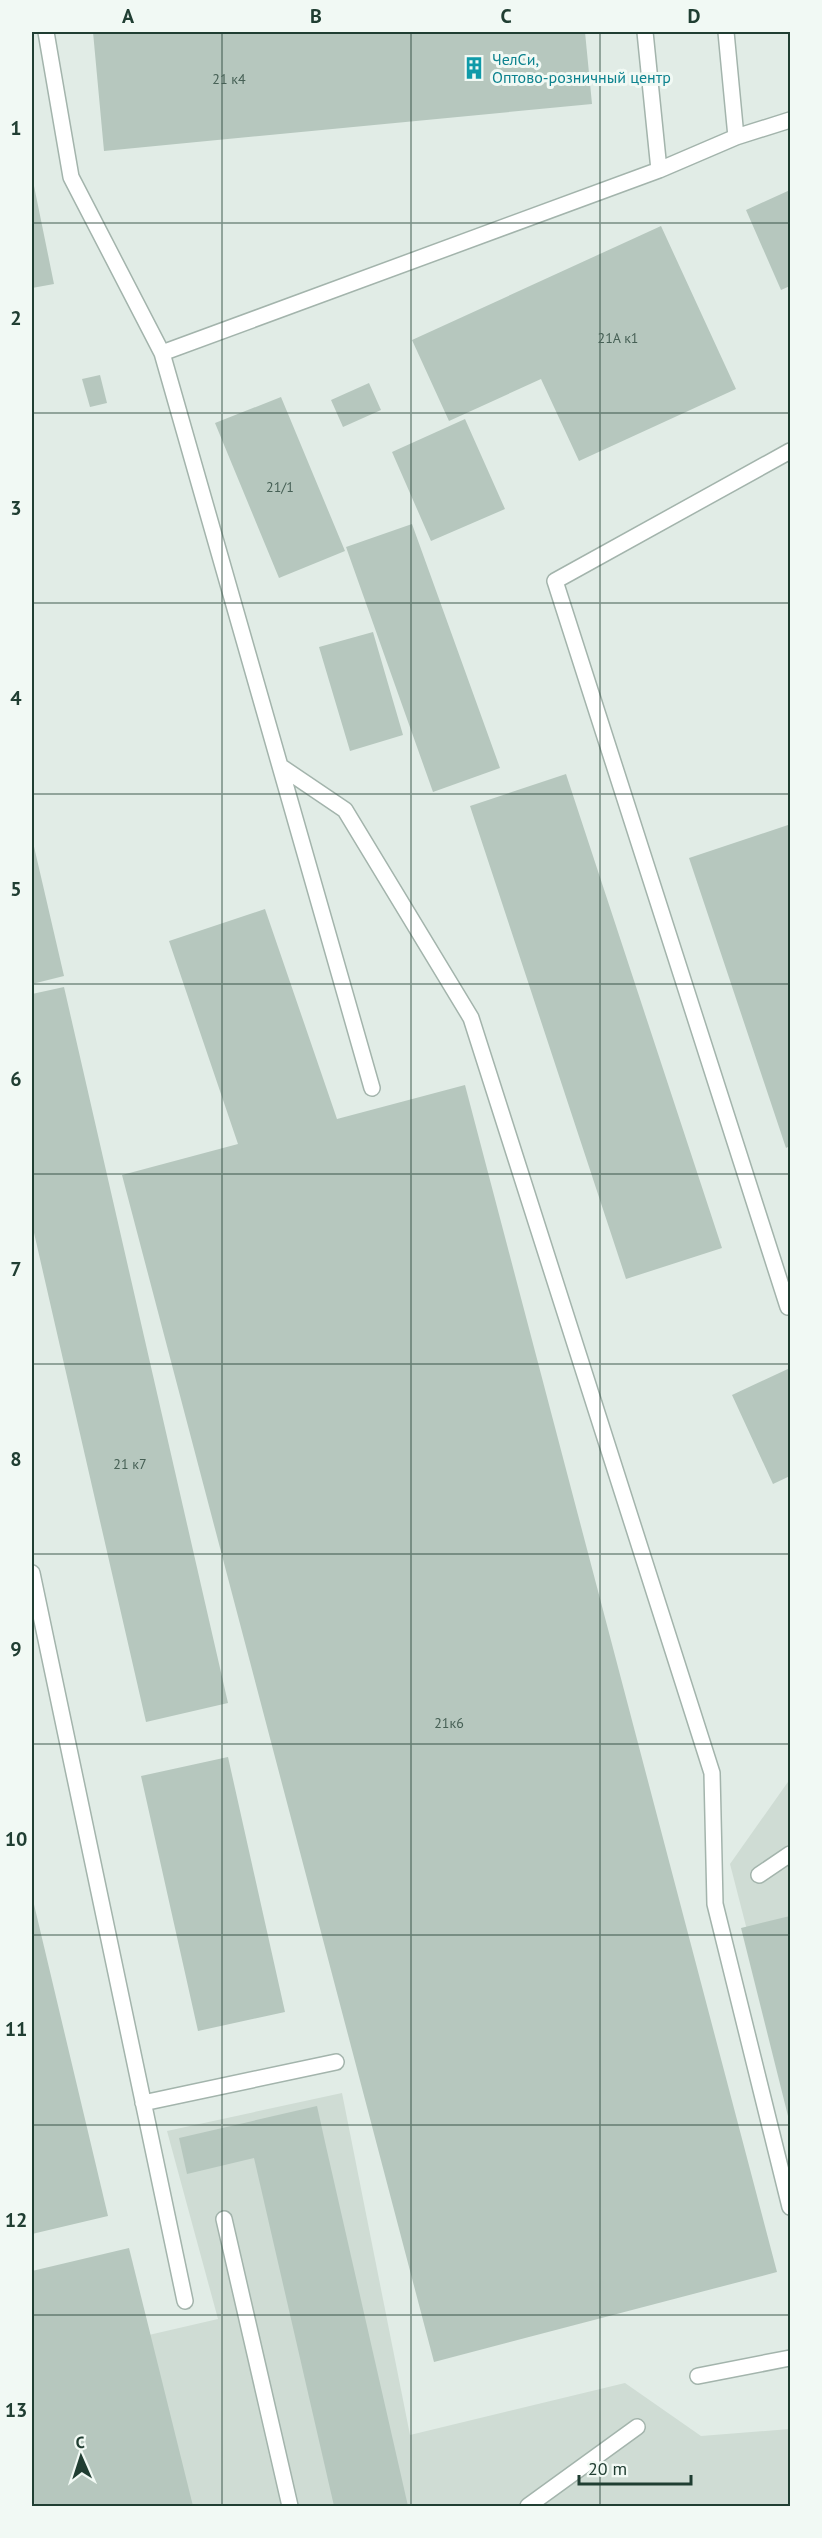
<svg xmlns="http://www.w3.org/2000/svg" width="822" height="2538" font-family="'PT Sans',sans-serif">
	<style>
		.built { fill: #cfdcd4 }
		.building { fill: #b6c7be }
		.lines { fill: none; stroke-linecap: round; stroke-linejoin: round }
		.lane-casing { stroke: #a3b4ac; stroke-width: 18 }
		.lane { stroke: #fff; stroke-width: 15 }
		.grid { fill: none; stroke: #203e32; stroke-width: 1.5; stroke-opacity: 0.55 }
		.labels { text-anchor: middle; stroke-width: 6; stroke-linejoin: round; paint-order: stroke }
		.number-label { font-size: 14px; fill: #466055 }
		.culture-label { font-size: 16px; fill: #0d838f; stroke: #f1f9f4; text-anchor: start }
		.neatline { fill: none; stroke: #203e32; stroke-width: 2 }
		.grid-label { font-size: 20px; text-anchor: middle; font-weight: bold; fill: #203e32 }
	</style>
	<rect width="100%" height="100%" fill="#e1ece6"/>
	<path class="built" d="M790,1779V2097L730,1864Z
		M342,2093L410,2435L625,2383L701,2436L790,2429V2506H32V2362L218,2319L167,2131Z"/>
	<path class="building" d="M93,32H585L592,104L104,151Z
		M33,181L54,284L32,288V181Z
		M790,190V286L781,290L746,210Z
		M661,226L736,389L579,461L541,379L449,421L412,340Z
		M100,375L107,403L90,407L82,379Z
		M369,383L381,410L343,427L331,400Z
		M281,397L345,551L279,578L215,423Z
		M465,419L505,509L431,541L392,452Z
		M412,524L500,768L433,792L346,547Z
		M373,632L403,735L350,751L319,647Z
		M566,774L722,1248L626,1279L470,806Z
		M788,825L790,832V1146L786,1148L689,858Z
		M32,838L64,976L32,984Z
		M265,909L337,1119L465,1085L777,2272L434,2362L122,1175L238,1144L169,941Z
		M64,987L228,1703L146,1722L32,1224V994Z
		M790,1368V1476L773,1484L732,1395Z
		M228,1757L285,2012L198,2031L141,1776Z
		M32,1896L108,2216L32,2234Z
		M790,1916V2124L741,1928Z
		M317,2106L325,2142L408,2506H334L254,2158L187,2174L179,2138Z
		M129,2248L193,2506H35L32,2491V2271Z"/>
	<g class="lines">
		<g class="lane-casing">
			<path id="lane" d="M46,32L71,177L162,353L659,170L736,137L790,120
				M645,32L659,170
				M726,32L736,137
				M162,353L372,1088
				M790,451L555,581L788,1307L790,1306
				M280,766L345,810L471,1018L712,1773L715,1904L790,2207
				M32,1573L185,2301
				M759,1875L790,1854
				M143,2103L336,2062
				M224,2219L290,2506
				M698,2376L790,2358
				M528,2506L637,2427"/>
		</g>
		<use href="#lane" class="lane"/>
	</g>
	<path class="grid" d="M222,32V2506M411,32V2506M600,32V2506M32,223H790M32,413H790M32,603H790M32,794H790M32,984H790M32,1174H790M32,1364H790M32,1554H790M32,1744H790M32,1935H790M32,2125H790M32,2315H790"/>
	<defs>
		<g id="building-bare" transform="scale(1.8)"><path d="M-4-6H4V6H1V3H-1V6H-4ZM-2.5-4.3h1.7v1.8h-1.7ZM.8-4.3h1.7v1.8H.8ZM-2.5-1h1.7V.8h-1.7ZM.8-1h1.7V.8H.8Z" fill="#0f9aa8" stroke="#f1f9f4" stroke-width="2.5" paint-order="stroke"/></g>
	</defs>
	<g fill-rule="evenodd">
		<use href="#building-bare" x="474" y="68"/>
	</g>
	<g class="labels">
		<g class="number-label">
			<text x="229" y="84">21 к4</text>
			<text x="618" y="343">21А к1</text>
			<text x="280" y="492">21/1</text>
			<text x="130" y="1469">21 к7</text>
			<text x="449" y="1728">21к6</text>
		</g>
		<g class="culture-label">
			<text x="492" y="65">ЧелСи,<tspan x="492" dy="18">Оптово-розничный центр</tspan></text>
		</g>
	</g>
	<rect width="822" height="2538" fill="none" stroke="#f1f9f4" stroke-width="66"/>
	<g transform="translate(81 2457) rotate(357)" stroke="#f1f9f4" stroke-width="4.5" paint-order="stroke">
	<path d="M0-4.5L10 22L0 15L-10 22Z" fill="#203e32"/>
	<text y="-9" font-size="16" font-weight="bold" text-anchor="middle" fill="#203e32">С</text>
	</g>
	<path d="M579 2475v9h112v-9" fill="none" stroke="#203e32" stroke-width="3"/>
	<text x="588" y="2475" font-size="18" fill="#203e32" stroke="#f1f9f4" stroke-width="4.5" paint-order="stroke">20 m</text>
	<rect x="33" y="33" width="756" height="2472" class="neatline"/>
	<g class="grid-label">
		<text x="128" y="23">A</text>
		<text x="316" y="23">B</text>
		<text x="506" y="23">C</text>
		<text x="694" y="23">D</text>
		<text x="16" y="135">1</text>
		<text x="16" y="325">2</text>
		<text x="16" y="515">3</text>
		<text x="16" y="705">4</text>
		<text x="16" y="896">5</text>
		<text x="16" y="1086">6</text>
		<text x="16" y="1276">7</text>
		<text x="16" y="1466">8</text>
		<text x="16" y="1656">9</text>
		<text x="16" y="1846">10</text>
		<text x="16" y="2036">11</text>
		<text x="16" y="2227">12</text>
		<text x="16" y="2417">13</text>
	</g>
</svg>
